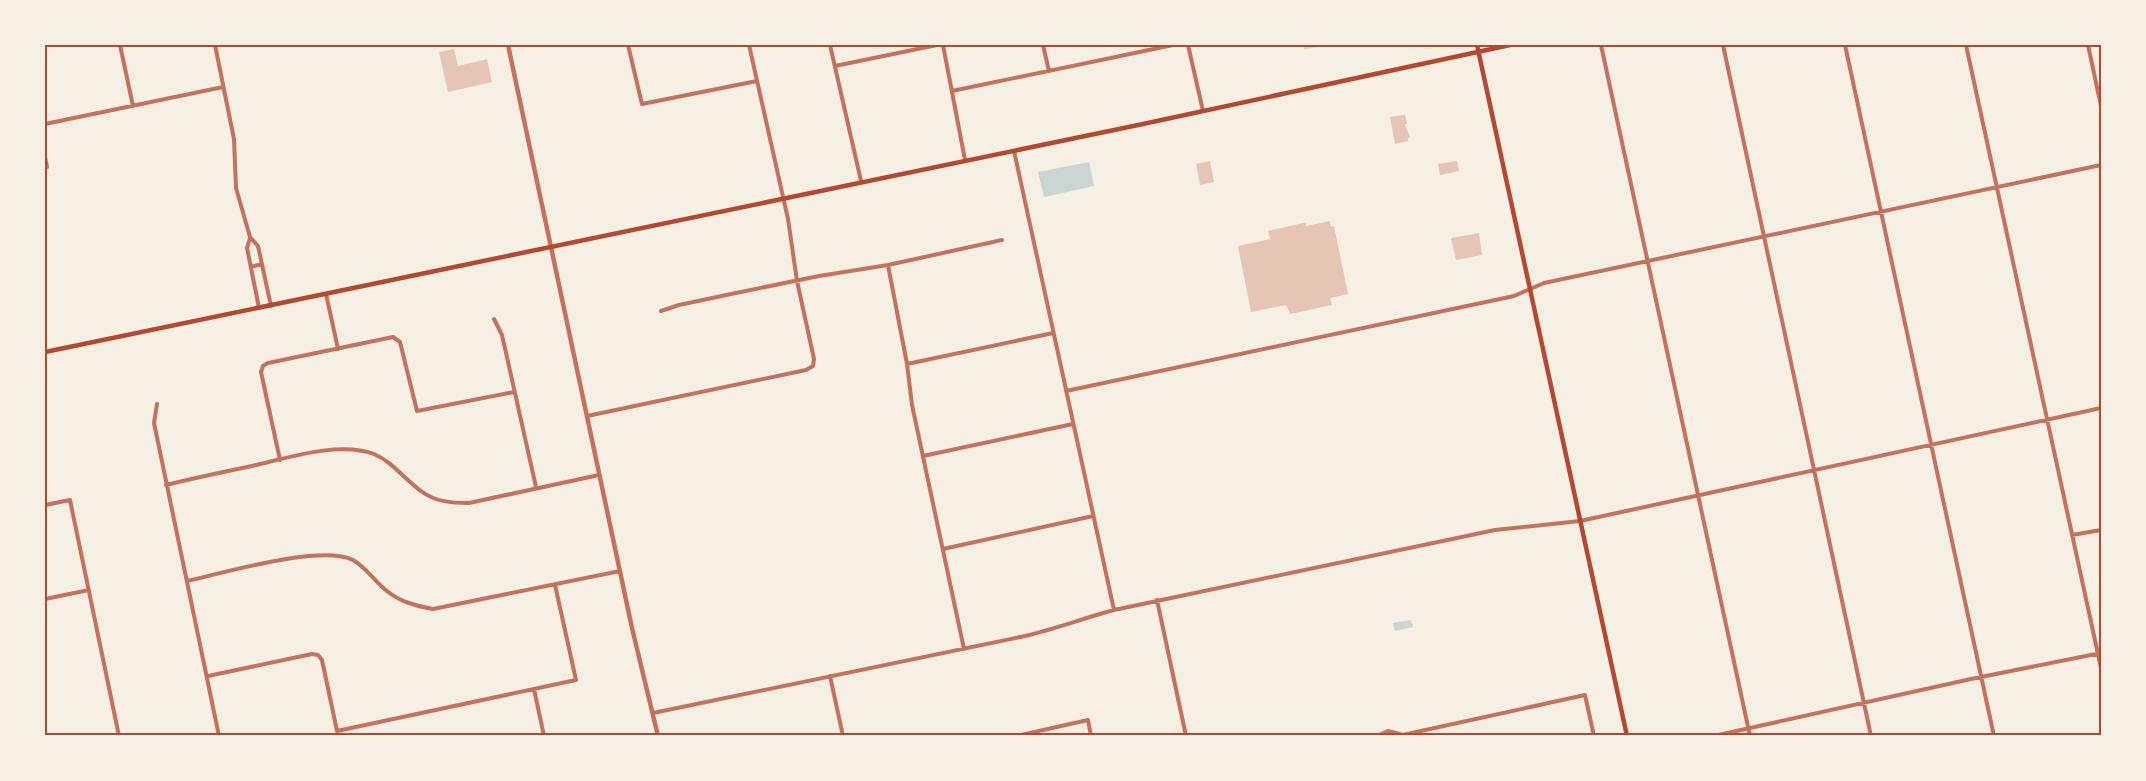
<svg xmlns="http://www.w3.org/2000/svg" width="2146" height="781" font-family="'Archivo Narrow',sans-serif">
	<style>
		.water { fill: #c9d6d2 }
		.building { fill: #e6c5b7 }
		.lines { fill: none; stroke-linecap: round; stroke-linejoin: round }
		.minor { stroke: #c5725c; stroke-width: 4 }
		.tertiary { stroke: #c5725c; stroke-width: 4.5 }
		.secondary { stroke: #b5482f; stroke-width: 4.5 }
		.neatline { fill: none; stroke: #b5482f; stroke-width: 2 }
	</style>
	<rect width="100%" height="100%" fill="#f6efe4"/>
	<path class="water" d="M1089,162L1094,186L1044,197L1038,172Z
		M1411,620L1413,627L1395,631L1393,623Z"/>
	<path class="building" d="M1303,45H1324L1325,46L1304,49Z
		M454,49L458,66L487,59L492,82L448,92L439,52Z
		M1402,115H1405L1407,124H1405L1410,137L1408,138V141L1395,144L1390,117Z
		M1210,161L1214,182L1200,185L1196,164Z
		M1457,161L1459,171L1440,175L1438,164Z
		M1330,221L1331,227L1334,226L1348,294L1330,298L1332,305L1290,314L1286,305L1251,312L1238,246L1270,239L1268,231L1303,223H1306V226Z
		M1479,233L1482,255L1456,260L1451,238Z"/>
	<g class="lines">
		<path class="minor" d="M120,45L133,106
			M215,45L234,139L236,188L250,237L258,246L271,306
			M628,45L642,104L757,81
			M830,45L861,181
			M943,45L965,160
			M1043,45L1049,71
			M1188,45L1203,111
			M1601,45L1750,736
			M1723,45L1871,736
			M1845,45L1994,736
			M1966,45L2101,668
			M2088,45L2101,106
			M835,66L937,45
			M952,91L1173,45
			M45,124L223,87
			M1014,151L1114,610
			M45,157L47,167H45
			M250,238L247,248L259,308
			M888,265L907,364L912,405L964,649
			M251,267L262,264
			M326,294L338,349
			M661,311L679,305L731,294L819,276L888,265L1002,240
			M494,319L502,335L536,487
			M907,364L1053,333
			M1066,391L1514,296L1544,283L2101,165
			M157,404L154,423L219,736
			M587,416L806,370L813,366L814,359L797,281L788,219L749,45
			M923,456L1073,424
			M280,460L261,372L263,366L268,363L393,337L400,342L417,411L514,392
			M166,485C194,478 223,472 252,466C287,458 339,441 374,454C393,462 405,480 421,491C435,502 452,503 469,503L599,475
			M45,505L70,500L119,736
			M2072,535L2101,530
			M943,549L1093,516
			M187,581C224,573 321,544 353,560C367,568 375,582 387,591C400,602 417,606 433,609L620,571
			M45,599L89,590
			M1157,600L1186,736
			M208,676L312,654L318,655L322,660L337,731L576,680L555,585
			M830,676L843,736
			M534,689L544,736
			M653,713L1025,636C1055,629 1084,618 1114,610L1495,530L1580,521L2101,408
			M1016,736L1088,720L1091,736
			M1377,736L1388,731L1400,734
			M1398,736L1585,695L1594,736
			M1714,736L1971,679L2101,653"/>
		<path class="tertiary" d="M508,45L632,628L658,736"/>
		<path class="secondary" d="M1477,45L1627,736
			M45,352L1143,124L1510,45"/>
	</g>
	<rect width="2146" height="781" fill="none" stroke="#f6efe4" stroke-width="93"/>
	<rect x="46" y="46" width="2054" height="688" class="neatline"/>
</svg>
